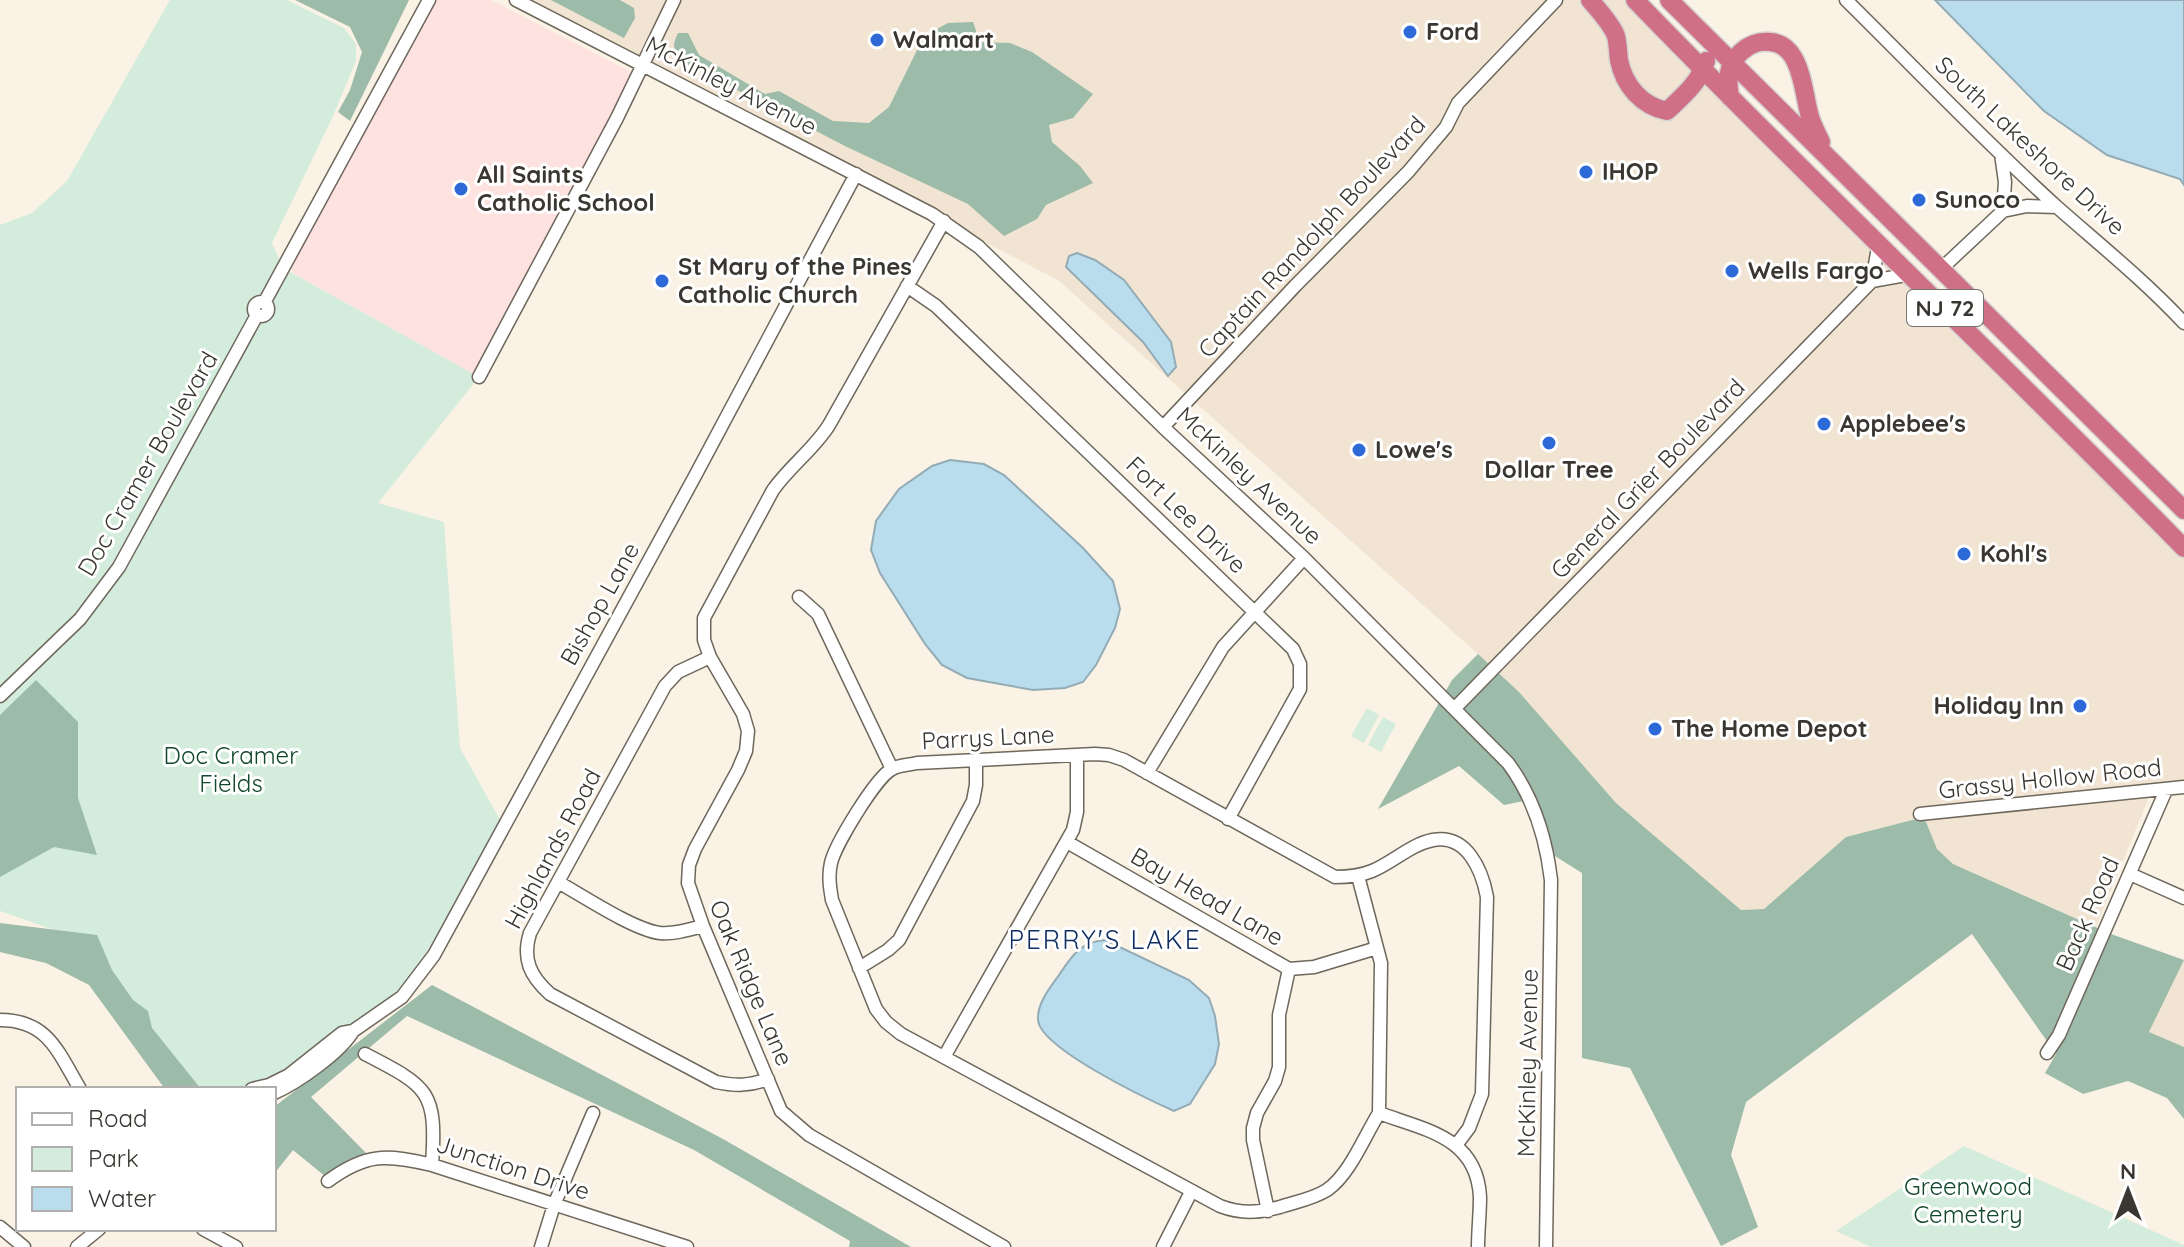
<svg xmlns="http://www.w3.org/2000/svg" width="2184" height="1247" font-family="Quicksand,sans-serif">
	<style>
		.built { fill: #f1e4d2 }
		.education { fill: #fde2df }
		.green { fill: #d4ecdc }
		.forest { fill: #9cbba8 }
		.water { fill: #b9dded; stroke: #93abb5; stroke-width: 2 }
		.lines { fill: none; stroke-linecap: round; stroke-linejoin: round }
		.minor-casing { stroke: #6e675c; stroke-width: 15 }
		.highway-casing { stroke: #d4d3d2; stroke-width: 21 }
		.minor { stroke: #fff; stroke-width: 12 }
		.highway { stroke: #cf7086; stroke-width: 18 }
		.poi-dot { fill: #2e6ad7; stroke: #fff; stroke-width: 3 }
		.labels { text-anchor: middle; stroke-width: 6; stroke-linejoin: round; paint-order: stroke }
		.shield { fill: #fff; stroke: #757370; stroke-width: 2 }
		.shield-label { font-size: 22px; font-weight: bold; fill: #3a3732 }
		.poi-label { font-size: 24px; font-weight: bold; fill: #3a3732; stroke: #fff; text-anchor: start }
		.street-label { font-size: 24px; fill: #3a3732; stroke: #fff }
		.park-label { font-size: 24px; fill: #11472c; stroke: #fff }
		.neighbourhood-label { font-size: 26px; letter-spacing: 2px; fill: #102d62; stroke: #fff }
	</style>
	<rect width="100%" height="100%" fill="#faf2e5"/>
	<path class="built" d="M516,0H1635L2184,548V787L1974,813L2149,797L2096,927L1953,864L1937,849L1924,817L1846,837L1764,909L1741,910L1616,803L1519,692L1478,654L1058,280Z
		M2184,960V1047L2149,1032Z"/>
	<path class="education" d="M436,0H491L633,73L473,374L293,273L291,265Z"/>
	<path class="green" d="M170,0H287L344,28L356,44V61L333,116L272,243L283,268L479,377L378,503L444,522L460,748L504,827L402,992L269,1089H187L65,934L0,911V225L32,213L67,181Z
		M1367,708L1379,715L1364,743L1351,736Z
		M1383,717L1396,724L1381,752L1368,745Z
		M1964,1146L2184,1245V1247H1871L1836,1231Z"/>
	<path class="forest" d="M295,0H409L350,121L338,112L350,90L362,52L350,27Z
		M551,0H620L634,8L635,18L624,38Z
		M973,22L980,42L1010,43L1032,52L1093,94L1073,118L1049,125L1052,142L1080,166L1093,183L1046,205L1037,219L1004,236L968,204L845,146L681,61C673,50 672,45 678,33H688L699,55L765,94L779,91L833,121L869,123L889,107L924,36L948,23Z
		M1478,654L1519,692L1616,803L1741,910L1764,909L1846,837L1924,817L1937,849L1953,864L2111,934L2184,960L2149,1032L2184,1047V1119L2167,1098L2128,1081L2083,1094L2045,1073L2056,1054L1972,934L1746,1102L1731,1155L1758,1227L1721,1246L1630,1068L1582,1058V873L1547,851L1528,800L1504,805L1459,766L1378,809L1452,680Z
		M36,680L78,722V798L97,855L54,847L0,877V715Z
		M0,923L97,935L112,970L133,1000L148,1011L152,1028L201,1089H165L89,985L46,963L0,952Z
		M432,985L723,1139L911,1247H849L850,1241L694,1150L407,1016L311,1097L366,1153L341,1164L326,1177L293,1150L274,1174V1107Z"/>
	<path class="water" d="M1935,0H2184V185L2180,179L2107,155L2044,111Z
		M1077,253L1095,260L1124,280L1171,342L1176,367L1168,376L1143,342L1066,267L1069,256Z
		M950,460L984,464L1004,475L1083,548L1113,581L1120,609L1115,628L1096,665L1083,682L1065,688L1033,690L967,678L942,665L925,644L880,573L871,550L876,521L899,489L932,466Z
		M1105,940L1189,980L1209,998L1215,1016L1219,1044L1215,1064L1190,1104L1174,1111C1147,1099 1040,1048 1038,1020C1037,1003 1050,988 1059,975C1072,956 1080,942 1105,940Z"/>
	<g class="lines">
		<g class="minor-casing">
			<path id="minor" d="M516,0L932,214L979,247L1163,427L1304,558L1508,763C1534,798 1546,837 1551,880L1546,1247
				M1846,0C1916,69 1984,141 2057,207C2100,245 2145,281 2184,323
				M2001,154L2005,182L2003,211
				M944,221L829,425C814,449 790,466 773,490L704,618V640L710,657L743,714L748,731L746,751L738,770L695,849L689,865L688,883L703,926L781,1111L809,1135L1004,1247
				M1941,269L2003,211L2027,206L2057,207
				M1872,281L1879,242
				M907,286L936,306L1293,649L1300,664V689L1228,819
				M254 309a7 7 0 1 1 14 0a7 7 0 1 1-14 0Z
				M264,303L429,0
				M479,377L617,118L674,0
				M1163,427L1295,286L1408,172L1446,127L1458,103L1556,0
				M799,597L818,614L892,769
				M710,657L678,672L665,686L530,933C522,959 530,976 550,994L716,1082C736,1086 749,1086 768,1079
				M0,696L80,619L119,567L257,315
				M1455,708L1872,281L1911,274
				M1147,773L1223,647L1304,558
				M1920,814L2184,787
				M1067,842L1289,969L1314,967L1377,948
				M2130,874L2184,898
				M1358,876L1381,963L1379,1113
				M558,882C583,896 634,930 660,933C675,934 688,930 703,926
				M859,968L888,950L899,940L973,801L976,785V760
				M0,1020C48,1020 58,1052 80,1089
				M353,1031L402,997L434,955L695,476L856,174
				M2047,1053L2059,1035L2166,790
				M365,1054C429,1087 437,1091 432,1165
				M944,1057L1073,830L1077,812V755
				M252,1089L269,1085L289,1075L342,1033L353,1031C341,1052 297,1083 274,1093
				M1379,1113C1364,1137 1350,1174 1327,1190C1313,1199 1295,1202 1280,1207C1258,1213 1241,1214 1220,1206L901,1034L886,1022L876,1009L832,900C830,888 828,876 831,863C835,845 876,777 892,769C898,765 909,765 917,763L1095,754L1109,755L1124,760L1335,877C1348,877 1360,876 1372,871C1392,863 1411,844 1433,840C1467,834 1482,870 1487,897L1482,1094L1469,1128L1457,1144
				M1379,1113C1425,1130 1477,1137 1480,1197C1480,1214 1478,1231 1478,1247
				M328,1181C366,1153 387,1154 432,1165L687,1247
				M1268,1211L1253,1140V1128L1257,1113L1275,1081L1279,1067V1015L1289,969
				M0,1227L24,1247
				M203,1229L236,1247
				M77,1247L99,1229
				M541,1247L554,1205L593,1113
				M1163,1247L1191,1192"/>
		</g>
		<g class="highway-casing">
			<path id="highway" d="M1590,0C1599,11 1611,23 1616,36C1618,44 1618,52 1619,60C1624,86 1642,106 1667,111C1682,97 1700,82 1706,61
				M1635,0C1815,186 2003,363 2184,548
				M1669,0L2184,510
				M1730,97C1727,78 1727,65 1741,52C1750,44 1758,41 1770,42C1801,44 1803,90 1809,113C1811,123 1817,133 1821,142"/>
		</g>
		<use href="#minor" class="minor"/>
		<use href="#highway" class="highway"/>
	</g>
	<g class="poi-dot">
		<circle cx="1410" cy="32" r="8"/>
		<circle cx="877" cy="40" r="8"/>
		<circle cx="1586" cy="172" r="8"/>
		<circle cx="461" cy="189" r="8"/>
		<circle cx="1919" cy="200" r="8"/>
		<circle cx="1732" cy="271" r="8"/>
		<circle cx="662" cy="281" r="8"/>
		<circle cx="1824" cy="424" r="8"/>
		<circle cx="1549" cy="443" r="8"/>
		<circle cx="1359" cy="450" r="8"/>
		<circle cx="1964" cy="554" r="8"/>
		<circle cx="2080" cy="706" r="8"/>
		<circle cx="1655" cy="729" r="8"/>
	</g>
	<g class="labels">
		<rect class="shield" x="1907" y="290" width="76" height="36" rx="6"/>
		<g class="shield-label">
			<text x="1945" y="316">NJ 72</text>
		</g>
		<g class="poi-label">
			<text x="1426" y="40">Ford</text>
			<text x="893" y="48">Walmart</text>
			<text x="1602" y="180">IHOP</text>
			<text x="477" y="183">All Saints<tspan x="477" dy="28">Catholic School</tspan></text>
			<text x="1935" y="208">Sunoco</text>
			<text x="678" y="275">St Mary of the Pines<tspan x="678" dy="28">Catholic Church</tspan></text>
			<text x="1748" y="279">Wells Fargo</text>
			<text x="1840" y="432">Applebee's</text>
			<text x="1375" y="458">Lowe's</text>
			<text x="1549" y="478" text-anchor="middle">Dollar Tree</text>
			<text x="1980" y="562">Kohl's</text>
			<text x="2064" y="714" text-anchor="end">Holiday Inn</text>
			<text x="1671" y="737">The Home Depot</text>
		</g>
		<g class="street-label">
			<text transform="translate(731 86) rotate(27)" y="8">McKinley Avenue</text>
			<text transform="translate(2030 146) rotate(43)" y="8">South Lakeshore Drive</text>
			<text transform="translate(1312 237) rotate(-47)" y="8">Captain Randolph Boulevard</text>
			<text transform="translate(148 464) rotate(-60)" y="8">Doc Cramer Boulevard</text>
			<text transform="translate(1249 476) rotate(43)" y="8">McKinley Avenue</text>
			<text transform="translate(1648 479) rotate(-46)" y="8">General Grier Boulevard</text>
			<text transform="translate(1186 515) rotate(44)" y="8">Fort Lee Drive</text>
			<text transform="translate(600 604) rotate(-61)" y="8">Bishop Lane</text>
			<text transform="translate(988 738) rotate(-3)" y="8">Parrys Lane</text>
			<text transform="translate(2050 779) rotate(-6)" y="8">Grassy Hollow Road</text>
			<text transform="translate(553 849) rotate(-62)" y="8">Highlands Road</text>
			<text transform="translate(1207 897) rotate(30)" y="8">Bay Head Lane</text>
			<text transform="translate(2088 914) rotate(-66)" y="8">Back Road</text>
			<text transform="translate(751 983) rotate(67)" y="8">Oak Ridge Lane</text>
			<text transform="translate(1528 1063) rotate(-89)" y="8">McKinley Avenue</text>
			<text transform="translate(513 1168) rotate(18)" y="8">Junction Drive</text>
		</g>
		<g class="park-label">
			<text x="231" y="764">Doc Cramer<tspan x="231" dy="28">Fields</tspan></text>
			<text x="1968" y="1195">Greenwood<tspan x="1968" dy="28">Cemetery</tspan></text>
		</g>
		<g class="neighbourhood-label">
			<text x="1105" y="949">PERRY'S LAKE</text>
		</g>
	</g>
	<rect x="16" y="1087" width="260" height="144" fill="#ffffff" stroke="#b0afad" stroke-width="2"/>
	<rect x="32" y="1113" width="40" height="12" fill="#ffffff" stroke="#b0afad" stroke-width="2"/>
	<text x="88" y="1127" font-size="24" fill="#3a3732">Road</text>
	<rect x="32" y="1147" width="40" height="24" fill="#d4ecdc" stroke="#b0afad" stroke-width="2"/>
	<text x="88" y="1167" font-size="24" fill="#3a3732">Park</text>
	<rect x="32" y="1187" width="40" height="24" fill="#b9dded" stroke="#b0afad" stroke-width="2"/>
	<text x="88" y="1207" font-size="24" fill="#3a3732">Water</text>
	<g transform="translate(2128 1191)" stroke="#ffffff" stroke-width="6" paint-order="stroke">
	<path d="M0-6L14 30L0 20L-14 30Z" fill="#3a3732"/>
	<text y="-12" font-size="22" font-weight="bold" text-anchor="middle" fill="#3a3732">N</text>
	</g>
</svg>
